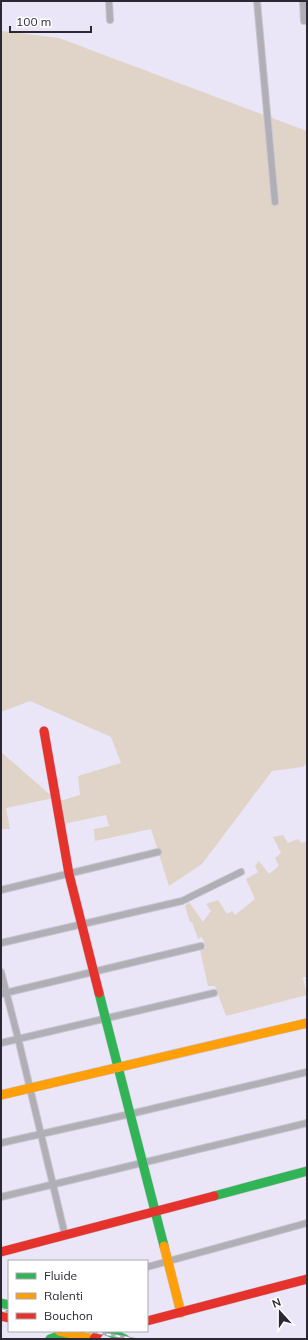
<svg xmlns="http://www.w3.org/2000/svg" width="308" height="1340" font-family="Mulish,sans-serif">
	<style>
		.green { fill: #e0d3c8 }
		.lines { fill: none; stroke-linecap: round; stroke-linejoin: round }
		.street-casing { stroke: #c8c5d2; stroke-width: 8 }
		.fast-casing { stroke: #c8c5d2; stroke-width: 10 }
		.slow-casing { stroke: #c8c5d2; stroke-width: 10 }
		.jam-casing { stroke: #c8c5d2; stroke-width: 10 }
		.street { stroke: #b0afb6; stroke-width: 6 }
		.fast { stroke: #30b455; stroke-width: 9 }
		.slow { stroke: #ff9f0a; stroke-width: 9 }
		.jam { stroke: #e5322d; stroke-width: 9 }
		.rail-casing { stroke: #aeacb6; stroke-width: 3 }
		.rail { stroke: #fff; stroke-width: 1.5; stroke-dasharray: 4.5; stroke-linecap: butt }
	</style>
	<rect width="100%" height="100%" fill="#eae6f7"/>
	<path class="green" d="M1,31L59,38L307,131V762L303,767L272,771L202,864L169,886L151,829L95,841L94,829L109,826L106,815L63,824L60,801L80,795L78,776L121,763L111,737L30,701L1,712Z
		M1,752L54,798L6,808L10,829H1Z
		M283,835L288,843L298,839L302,843L307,841V976L303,978L307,995L226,1016L215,986H208L200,950L206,948L202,937L198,939L192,922H190L185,906L189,902L203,922L211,911L206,904L218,900L227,914L232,911L235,915L255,899L246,879L258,872L255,866L259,861L269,874L279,866L275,858L281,853L273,837Z"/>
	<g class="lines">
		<g class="street-casing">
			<path id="street" d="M109,1L110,20
				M257,1L275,202
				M303,1L304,21
				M1,890L158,852
				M1,943L182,901L241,872
				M1,972L18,1038L65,1235
				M1,994L201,946
				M1,1043L214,993
				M1,1143L130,1114L307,1072
				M1,1197L307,1123
				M147,1267L307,1223"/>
		</g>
		<g class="fast-casing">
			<path id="fast" d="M99,993L164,1246
				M214,1196L307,1171
				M1,1303L9,1305
				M107,1331L125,1339
				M50,1339L67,1333"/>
		</g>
		<g class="slow-casing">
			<path id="slow" d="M1,1095L307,1023
				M164,1246L181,1313
				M59,1331L93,1339"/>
		</g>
		<g class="jam-casing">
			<path id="jam" d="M44,731L69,874L99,993
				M1,1252L214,1196
				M1,1316L9,1318
				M147,1321L307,1279
				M94,1339L100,1331"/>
		</g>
		<use href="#street" class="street"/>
		<use href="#fast" class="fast"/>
		<use href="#slow" class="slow"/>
		<use href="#jam" class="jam"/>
		<g class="rail-casing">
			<path id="rail" d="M1,1310L9,1312
				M89,1331L134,1339"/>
		</g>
		<use href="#rail" class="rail"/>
	</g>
	<rect width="308" height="1340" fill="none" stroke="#2b2834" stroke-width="4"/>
	<rect x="8" y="1260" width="140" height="72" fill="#ffffff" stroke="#aaa9ae"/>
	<rect x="16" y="1273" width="20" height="6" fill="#30b455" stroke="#aaa9ae"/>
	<text x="44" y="1280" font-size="12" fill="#2b2834">Fluide</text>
	<rect x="16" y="1293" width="20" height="6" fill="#ff9f0a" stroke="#aaa9ae"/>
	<text x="44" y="1300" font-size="12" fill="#2b2834">Ralenti</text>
	<rect x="16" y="1313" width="20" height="6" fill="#e5322d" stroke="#aaa9ae"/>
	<text x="44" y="1320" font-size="12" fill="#2b2834">Bouchon</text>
	<g transform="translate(280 1312) rotate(339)" stroke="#ffffff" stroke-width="3" paint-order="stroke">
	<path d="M0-3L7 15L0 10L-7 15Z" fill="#2b2834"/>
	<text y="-6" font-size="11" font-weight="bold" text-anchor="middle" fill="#2b2834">N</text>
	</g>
	<path d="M10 26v6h81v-6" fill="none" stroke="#2b2834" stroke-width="2"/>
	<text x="16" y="26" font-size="12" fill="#2b2834" stroke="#ffffff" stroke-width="3" paint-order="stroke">100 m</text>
</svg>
